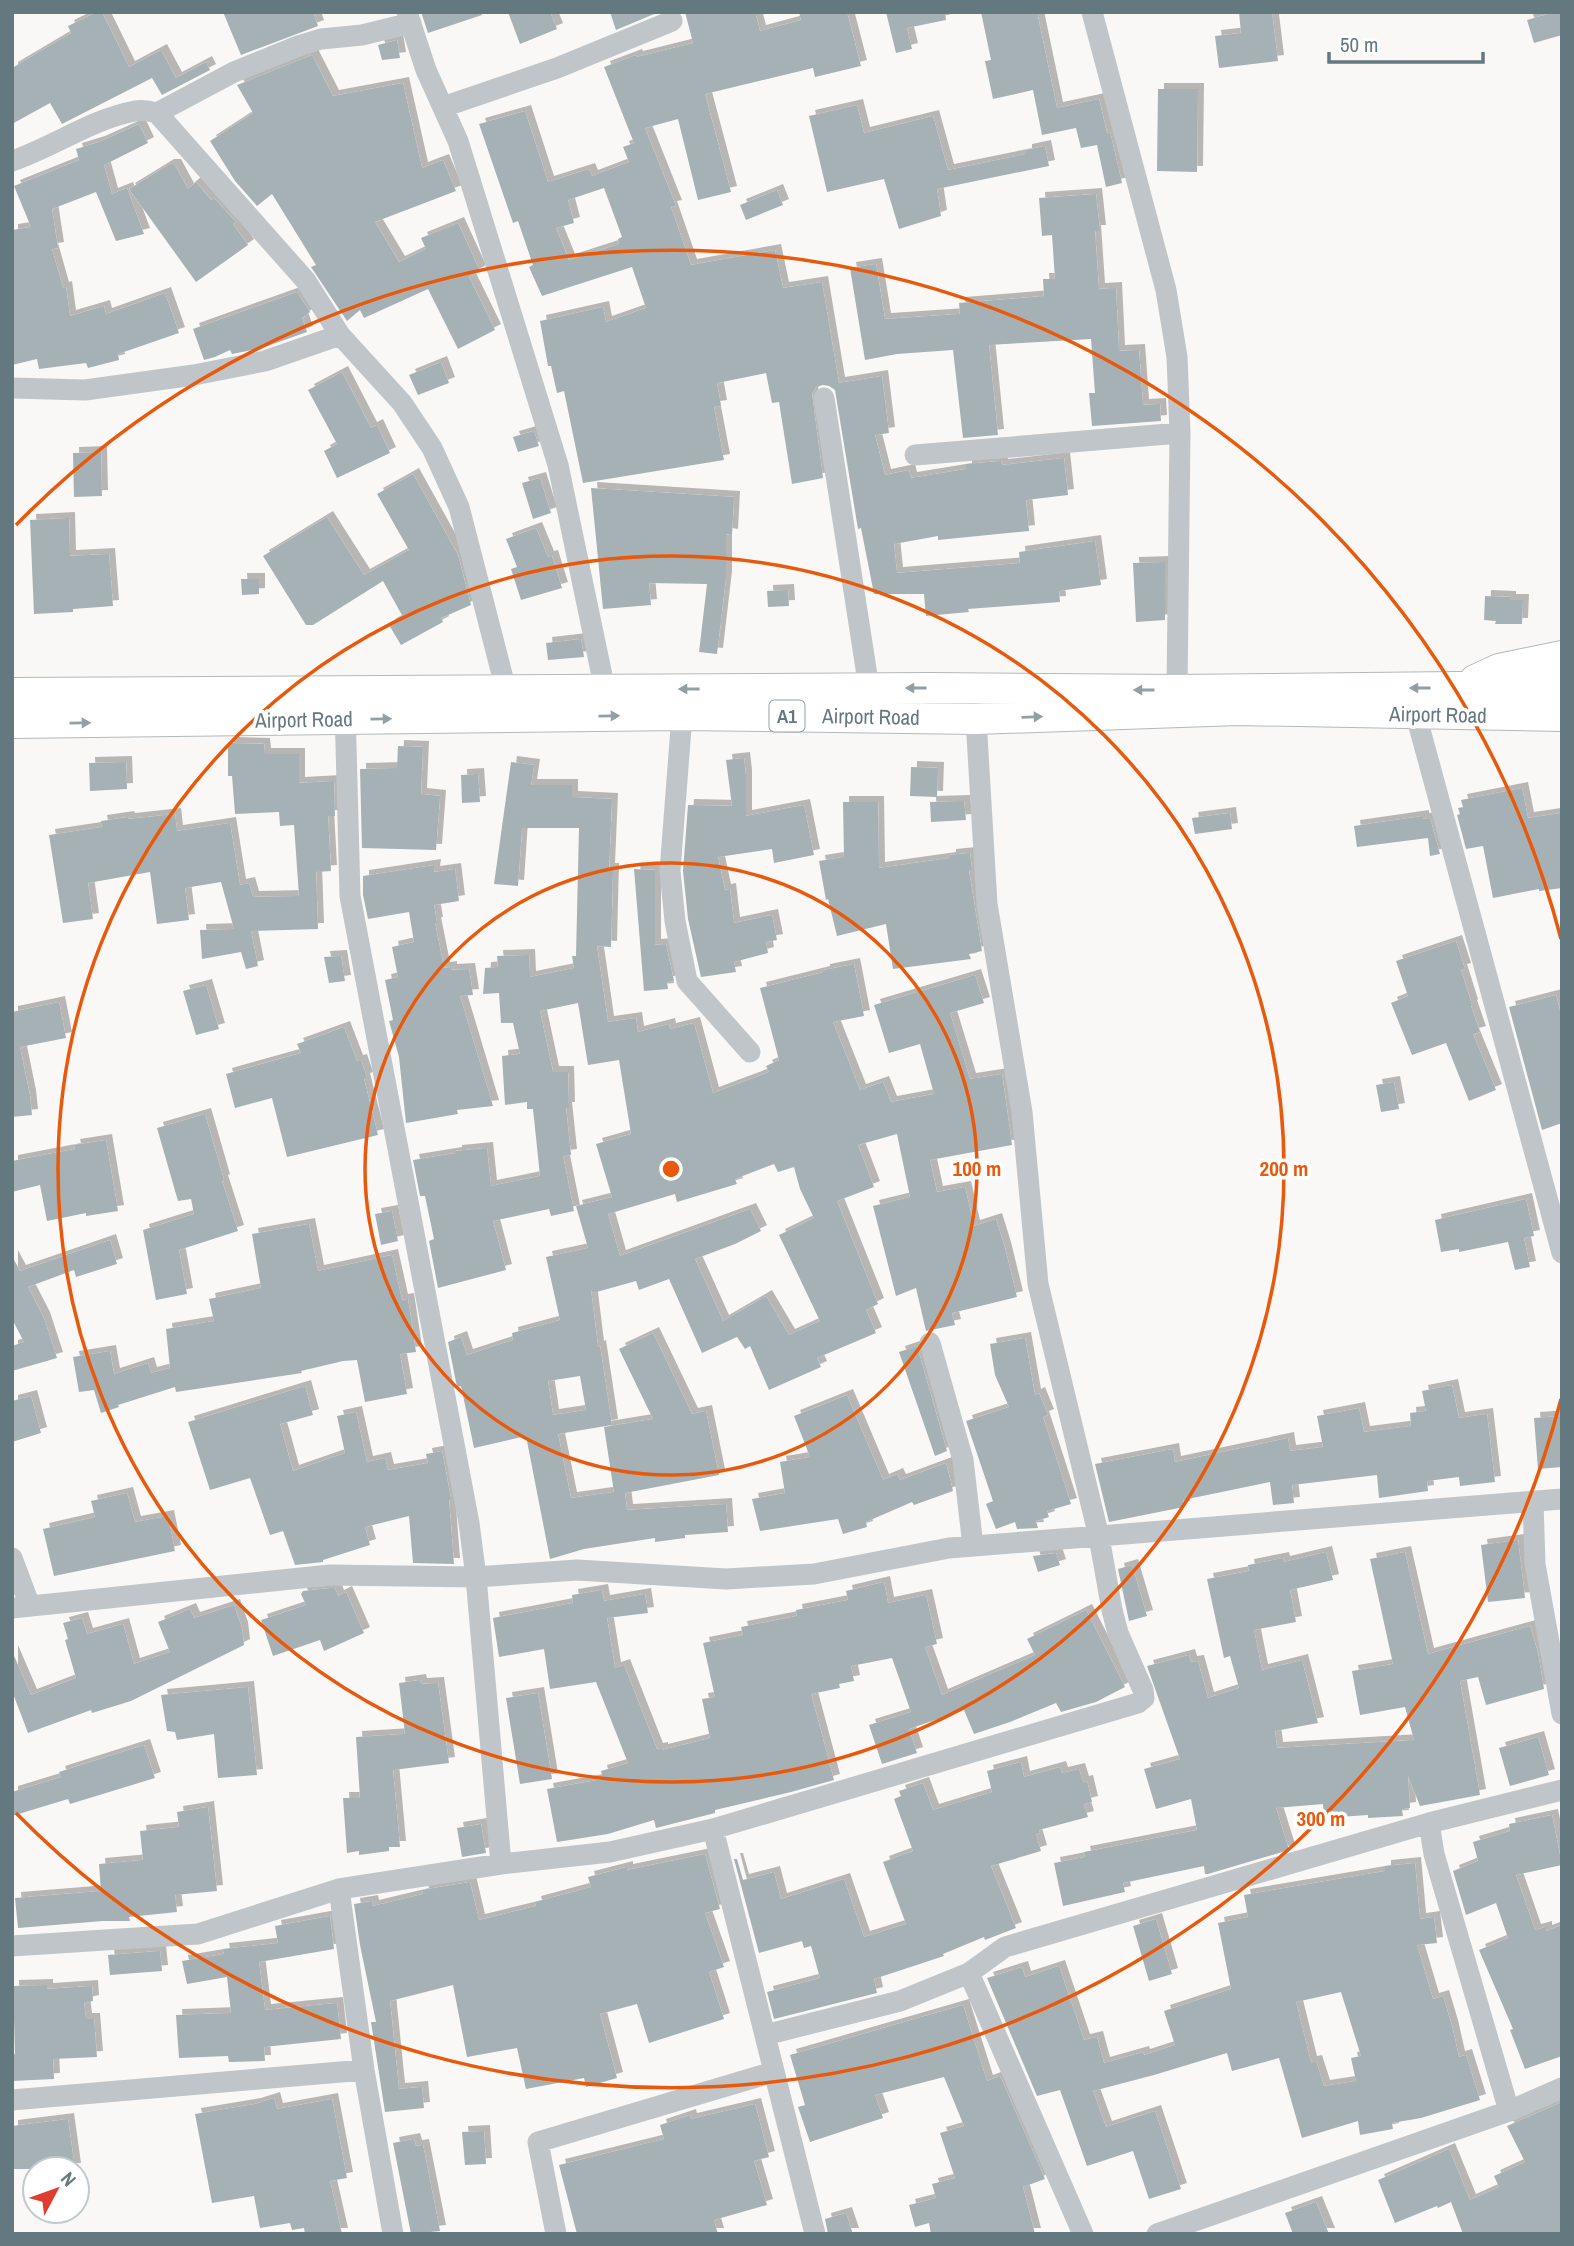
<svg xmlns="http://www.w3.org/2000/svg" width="1574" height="2246" font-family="'Archivo Narrow',sans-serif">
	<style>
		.building { fill: #a6b1b5; fill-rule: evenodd; filter: url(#shadow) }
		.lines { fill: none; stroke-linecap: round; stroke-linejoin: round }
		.highway-casing { stroke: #b3b8bb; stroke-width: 32 }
		.minor { stroke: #bfc5c8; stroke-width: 21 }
		.highway { stroke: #fff; stroke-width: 30 }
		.oneway { fill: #92a0a6 }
		.ring { fill: none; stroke: #e8590c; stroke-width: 3.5 }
		.labels { text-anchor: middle; stroke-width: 7; stroke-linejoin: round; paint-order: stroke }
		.shield { fill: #fff; stroke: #92a0a6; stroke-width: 2 }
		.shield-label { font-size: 19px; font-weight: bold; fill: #647880 }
		.street-label { font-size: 21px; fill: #647880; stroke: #fff }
		.centre { fill: #e8590c; stroke: #fff; stroke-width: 3.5 }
		.ring-label { font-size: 21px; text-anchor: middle; font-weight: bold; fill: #e8590c; stroke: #fff; stroke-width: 7; stroke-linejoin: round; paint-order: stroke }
	</style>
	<defs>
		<filter id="shadow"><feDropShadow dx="6" dy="-6" stdDeviation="0" flood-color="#0004"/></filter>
	</defs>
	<rect width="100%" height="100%" fill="#f9f8f6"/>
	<path class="building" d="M97,12H102L129,67L161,50L176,78L206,62L210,70L162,95L152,78L62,124L50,103L12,124V68L71,33L68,26Z
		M223,12H313L318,26L241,55Z
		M421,12H481L482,15L428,33Z
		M508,12H550L557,29L520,44Z
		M610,12H659L616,30Z
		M685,12H755L760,31L801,20L799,12H847L861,66L815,77L813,68L705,94L731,192L698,200L678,119L645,128L676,206L671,207L691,265L775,250L783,288L822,282L839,383L882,376L889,433L875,435L885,475L909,470L911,478L966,469V464L1001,461L1002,465L1064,458L1068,495L1026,500L1029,531L938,540V536L894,544L897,573L1020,563L1019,552L1095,541L1101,585L1059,591L1060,602L968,609L969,612L926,616L924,594H874L861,528L858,529L835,390L829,386L823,385L816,387L812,394L823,478L792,484L779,402L772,403L766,373L717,383L721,406L714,407L724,460L583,483L564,391L557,393L551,366H548L540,321L603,307L606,322L646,308L632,267L542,296L529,267L533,265L518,221L513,223L479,124L525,111L548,182L589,169L592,176L629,162L623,147L634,143L604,67L636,55L637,57L693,43ZM604,188L622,237L618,239L619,244L569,260L556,228L574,223L568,200Z
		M886,12H945L946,20L907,28L912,49L896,53Z
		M981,12H1037L1057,108L1099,99L1107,133L1110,132L1122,183L1106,187L1097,145L1081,148L1076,128L1042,135L1033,90L993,99L985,61L991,60Z
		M1239,12H1272L1278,61L1219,68L1215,36L1241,33Z
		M1555,12H1562V35L1534,43L1527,20Z
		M397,40L400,58L382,60L378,45Z
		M312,55L333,96L403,83L422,168L443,160L456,191L375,222L399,262L426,249L421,238L458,223L480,271L469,277L495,330L458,349L428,289L364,318L360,310L347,321L311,267L316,265L272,194L257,206L235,181L210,141L253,113L237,85Z
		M1158,89H1198L1197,172L1157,171Z
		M857,105L864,133L933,116L948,170L1026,154V150L1045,146L1049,166L937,189L941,216L899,229L884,179L827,192L809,116Z
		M139,124L148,143L104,165L112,194L127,188L144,234L116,241L96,192L52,209L58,248L52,249L63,288L66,287L70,316L104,306L106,314L165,293L179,333L118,354L119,360L88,368L86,363L39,369L37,359L12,365V230L31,227L14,186L79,160L76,149L99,142Z
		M168,165H175L188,189L196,182L211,200L214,198L236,222L233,224L248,245L196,282L129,189Z
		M777,190L783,205L746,220L740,205Z
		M1096,194L1100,231H1095L1099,289L1116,288L1119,351L1139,350L1143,405L1160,404L1161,421L1092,426L1089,393H1095L1091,339L989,345L998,435L963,438L953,350L897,354L865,360L850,268L876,264L885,319L960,314L959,303L1044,296L1043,279H1055L1052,235L1042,236L1039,198Z
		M297,292L310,312L302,318L307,332L262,348L232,354L230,350L215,357L204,360L193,329Z
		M441,362L449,383L418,395L409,375Z
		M342,372L371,428L377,425L390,453L337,478L324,451L337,444L308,390Z
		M534,431L539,446L518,452L513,437Z
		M101,452L102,496L74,497L73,453Z
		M413,474L458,555L471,605L441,618L443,622L401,645L389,625L403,617L383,581L313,625H306L263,556L327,517L364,575L409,550L377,494Z
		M540,478L551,513L533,519L522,483Z
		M591,488L734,497L732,535L726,534V577L717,654L699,652L707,584L649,583L651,605L603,609Z
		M69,518L70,556L109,554L113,606L73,609V612L34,614L30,520Z
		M536,528L548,557L552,556L562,588L521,600L511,569L517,567L506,539Z
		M1165,562V620L1136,622L1133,563Z
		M241,579H259V594L242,595Z
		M788,590L789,606L768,607L767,591Z
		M1485,596L1510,597V600H1523L1522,624H1495L1496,621L1484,620Z
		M581,639L584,657L548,660L546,643Z
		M228,743L264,744L265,754H299V783L334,781L335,816H328L331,871L316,872L318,929L251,931L258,966L246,969L241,952L202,959L200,930L234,929L221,882L185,888L189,920L157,924L150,872L88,883L93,919L63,923L49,835L102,827L101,821L128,817L129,819L175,814L177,831L230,823L240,885L249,883L253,897L299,896L294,825L280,826L279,812L235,814L232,776H228Z
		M398,746L423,747L421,794L440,796L436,850L362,848L360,769L397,768Z
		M744,758L746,776V816L804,805L814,855L774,863L772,849L718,857L725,890L730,889L734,923L772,915L777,940L766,942L768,953L734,962L736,972L701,977L688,919L683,871L688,805L732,806L726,760Z
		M126,762L127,789L90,791L89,763Z
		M511,762L534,765L531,785H572V797L612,799L609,869H613L611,947L597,946L608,1022L636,1018L638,1032L669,1024L670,1029L694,1023L713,1093L769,1072L766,1066L779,1060L760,988L824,972V970L854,964L864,1016L833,1022L860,1090L883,1082L891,1102L934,1094L920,1044L889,1053L874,1005L975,975L984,1003L950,1013L970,1079L1002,1074L1012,1145L930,1160L937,1192L965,1187L974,1226L996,1219L1005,1248L1017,1297L952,1313L955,1325L926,1331L916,1288L896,1296L873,1206L910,1197L897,1134L858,1145L874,1187L837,1201L878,1304L866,1310L876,1333L817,1358L821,1367L769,1390L750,1346L745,1349L737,1337L702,1353L669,1279L639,1290L636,1281L593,1293L591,1290L598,1347L600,1346L612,1425L558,1434L571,1498L614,1492L604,1427L653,1419L619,1349L653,1333L692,1414L706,1411L719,1475L625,1493L627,1510L726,1504L728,1532L685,1535V1538L655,1542V1538L584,1549L550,1559L526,1436L474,1448L461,1386L457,1387L448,1342L461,1337L467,1355L513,1340L512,1333L560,1320L546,1257L588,1248L576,1206L612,1197L596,1144L631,1134L619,1060L588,1065L578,1003L540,1011L553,1072H568L569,1108H566L571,1155L563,1156L574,1211L551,1216L549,1209L493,1221L506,1270L438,1288L429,1241L434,1239L425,1196H420L413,1160L456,1153V1151L487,1148L491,1186L540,1176L533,1109H527V1102L505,1105L502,1056L520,1054L513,1023H501L499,993L483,994L485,968L498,967L497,956L529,955L530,977L574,968L572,956H576L579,828H522L518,886L494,884ZM774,1164L778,1172L794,1167L800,1189L814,1218L779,1235L820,1321L789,1335L766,1296L723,1321L695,1259L735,1244L761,1231L750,1209L620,1256L608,1214L675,1194L677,1202L737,1184L735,1179ZM580,1376L586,1410L553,1415L548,1381Z
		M911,767L938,768L937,797L910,796Z
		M478,774L480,802L462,803L461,775Z
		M1522,788L1528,818L1562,813V888L1539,891V889L1493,898L1483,846L1466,849L1457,815L1460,814L1458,808L1463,807L1461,800Z
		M964,801L966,820L931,822L930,802Z
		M843,802H878L879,868L950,858V855L970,853L972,870L969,871L982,951L969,954L971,959L893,969L886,924L837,936L828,899L826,900L819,861L844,857Z
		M1230,813L1232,829L1195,834L1192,818Z
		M1423,816V819L1430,818L1440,854L1430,856L1428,838L1357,847L1354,826Z
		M435,865L434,872L455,869L459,901L434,905L437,923H435L444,968L451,967V970L469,969L473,995L460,996L493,1106L457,1110L458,1114L406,1123L399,1057L389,1021L393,1020L385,980L398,977L392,947L414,942L409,912L368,919L363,895V876Z
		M634,869L655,870V945L666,944L674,981L667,982L668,989L644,991Z
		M1456,941L1465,969L1461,970L1472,1005L1471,1006L1480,1032L1473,1034L1496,1090L1469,1101L1446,1043L1412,1055L1391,1003L1408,996L1396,961Z
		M341,956L345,981L329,983L324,957Z
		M206,985L219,1029L196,1035L183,991Z
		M1556,995L1562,1018V1123L1542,1130L1509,1007Z
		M59,1002L66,1038L20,1047L30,1096L32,1115L12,1117V1012Z
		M344,1027L357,1061L361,1060L367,1078L364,1079L378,1135L287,1157L272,1098L235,1108L226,1074L301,1053L297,1044Z
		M1394,1082L1399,1109L1381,1112L1376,1085Z
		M205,1114L224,1180L222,1181L238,1231L179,1250L187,1294L156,1300L143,1230L194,1214L191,1199L178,1201L157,1128Z
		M106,1140L118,1211L86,1216V1213L47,1221L40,1185L12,1192V1161L75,1149L74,1145Z
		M1526,1199L1534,1236L1524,1238L1530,1267L1515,1270L1508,1242L1459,1252V1249L1441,1252L1435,1220Z
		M392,1211L398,1241L381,1245L375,1214Z
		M309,1224L318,1271L392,1255L402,1300L408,1299L416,1352L400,1354L407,1394L365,1402L357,1360L343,1361L301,1371L302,1373L176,1392L175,1387L118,1405L119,1407L101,1413L94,1390L79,1392L73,1357L110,1351L114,1374L148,1363L151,1373L170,1368L166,1329L214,1321L209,1299L261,1288L252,1234Z
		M110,1240L117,1264L76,1277L74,1270L28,1287L44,1318L57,1358L12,1371V1346L24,1342L12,1319V1256L20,1271Z
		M1025,1338L1035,1395L1039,1393L1048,1415L1043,1417L1071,1504L1047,1511L1049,1517L1036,1521L1038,1528L1017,1529L1015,1522L996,1529L986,1504L993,1501L966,1421L1009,1407L995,1375L990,1344Z
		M917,1346L947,1451L935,1456L899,1352Z
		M1452,1385L1459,1418L1487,1414L1495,1482L1460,1486L1459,1477L1427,1481L1428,1491L1379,1498L1377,1475L1292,1485L1294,1503L1273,1505L1270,1482L1183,1500L1184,1507L1109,1522L1095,1464L1173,1449L1175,1462L1288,1438L1290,1451L1323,1447L1317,1416L1359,1408L1364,1432L1411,1426L1410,1413L1426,1411L1422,1391Z
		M305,1386L313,1415L280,1424L293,1471L345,1453L337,1416L356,1412L367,1462L385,1458L388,1470L428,1463L426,1454L442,1451L451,1499L449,1500L454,1564L413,1563L409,1516L365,1527L370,1545L323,1560V1562L295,1565L283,1531L270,1535L250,1478L210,1490L188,1422Z
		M847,1395L883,1480L897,1474L900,1480L946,1463L953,1491L914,1505L912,1502L866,1522L867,1527L843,1534L838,1519L760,1531L752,1499L785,1493L780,1462L810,1457L794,1416Z
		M31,1396L41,1433L12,1442V1401Z
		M1562,1416V1467L1538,1469L1534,1418Z
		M127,1493L135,1522L168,1516L175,1551L54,1576L43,1529L95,1517L91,1501Z
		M1518,1540L1525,1598L1488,1602L1481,1545Z
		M1326,1552L1333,1580L1290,1590L1296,1622L1254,1630L1262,1670L1302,1660L1318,1723L1275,1731L1277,1748L1414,1740L1405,1707L1360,1715L1352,1671L1393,1664L1370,1559L1405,1552L1428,1654L1530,1626L1538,1653L1544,1689L1486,1705L1478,1677L1460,1681L1480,1795L1420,1806L1408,1776L1410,1808L1402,1809L1403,1816L1368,1818V1815L1324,1818L1323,1804L1276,1808L1289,1850L1208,1874H1205L1204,1866L1123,1883L1125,1892L1063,1906L1054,1863L1085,1857L1084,1852L1197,1830L1191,1799L1156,1809L1144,1769L1180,1759L1147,1666L1189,1655L1191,1662L1198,1661L1208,1698L1239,1688L1230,1656L1224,1658L1207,1579L1249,1571L1248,1565L1283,1558L1284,1562Z
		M1056,1553L1060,1565L1038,1572L1033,1556Z
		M1132,1565L1147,1616L1129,1621L1118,1569Z
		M884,1582L888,1603L926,1595L937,1644L925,1647L942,1695L1035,1655L1027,1639L1086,1610L1125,1687L1096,1702L1061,1712L1056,1703L1010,1722L974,1734L964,1710L909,1729L917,1753L882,1764L869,1725L911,1712L892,1658L851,1666L854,1681L839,1684L840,1688L811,1694L834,1780L791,1792L715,1810V1813L656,1828L654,1820L608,1834L557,1842L547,1789L603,1779L601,1771L628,1763L596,1682L550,1689L544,1649L499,1657L493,1618L573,1603L572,1595L602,1590L604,1601L645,1594L648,1613L607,1618L615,1668L624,1665L657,1749L662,1748V1750L710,1738L702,1699L715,1697L703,1643L743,1635L741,1627L797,1616L796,1610L848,1600L846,1591Z
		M331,1588H335L338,1596L346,1592L364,1633L324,1651L320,1640L273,1656L261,1620L306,1605L301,1594L303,1591Z
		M234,1605L242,1628L244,1645L131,1701L92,1713L91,1710L28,1733L12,1691V1651L31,1695L76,1678L65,1640L68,1639L63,1623L82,1618L87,1634L123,1624L134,1664L170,1652L158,1622L190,1609L194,1618Z
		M420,1680L421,1684L438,1683L449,1763L393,1770L400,1847H389V1851L359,1855V1851L347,1853L343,1798H360L356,1737L405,1734L399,1683Z
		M248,1687L257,1775L218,1778L214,1734L177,1740L175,1732L167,1731L161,1695Z
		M538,1693L552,1779L520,1784L506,1698Z
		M1538,1737L1549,1775L1510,1786L1499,1748Z
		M144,1745L155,1778L70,1804L68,1799L12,1816V1792L61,1777L59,1772Z
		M1021,1762L1024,1777L1060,1767L1062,1773L1079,1769L1083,1782L1087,1781L1092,1802L1084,1804L1088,1817L1039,1830L1040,1833L1036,1834L1041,1851L991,1866L1016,1928L985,1940L984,1937L943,1954L944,1956L874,1979L877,1993L774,2019L767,1992L820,1978L811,1946L804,1948L802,1941L759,1953L734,1859H737L743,1880L774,1872L781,1899L844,1879L864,1937L906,1924L883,1862L913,1851L894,1799L901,1796L899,1791L923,1783L933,1810L992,1792L987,1771Z
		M208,1807L217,1891L175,1895L177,1912L129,1917L130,1921H103L18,1928L15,1898L101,1891L99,1864L143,1860L140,1831L179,1827L177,1812Z
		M1552,1815L1562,1865L1516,1875L1535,1930L1546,1927V1931L1562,1925V2056L1525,2069L1510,2030L1513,2029L1479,1950L1508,1938L1496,1903L1466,1915L1453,1871L1478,1861L1473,1842L1510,1831L1509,1824Z
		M481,1824L486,1853L462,1857L457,1828Z
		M705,1854L720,1909L705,1913L724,1967L709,1972L724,2019L649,2043L637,2004L600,2014L617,2078L586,2087L584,2078L526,2089L517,2048L467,2057L453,1985L390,2001L399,2089L422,2087L424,2108L385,2112L371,2022H376L360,1945L354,1904L372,1901L373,1906L423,1894L422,1890L470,1882L479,1920L536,1906L535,1902L591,1887L588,1877L627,1867V1870Z
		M1415,1863L1420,1919L1434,1917L1437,1943L1417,1945L1433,1999L1443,1996L1452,2026L1459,2057L1466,2055L1480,2100L1421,2118L1392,2123L1393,2129L1360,2135L1358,2121L1302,2138L1279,2058L1232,2071L1227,2053L1154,2075L1093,2091L1106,2127L1155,2111L1181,2189L1149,2199L1133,2151L1087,2166L1060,2090L1037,2096L987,1978L1022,1967L1025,1977L1059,1966L1084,2040L1097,2037L1104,2063L1143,2052L1144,2055L1175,2045L1164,2011L1231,1989L1218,1923L1248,1917L1244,1895L1385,1871V1866ZM1341,1992L1361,2056L1351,2058L1356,2081L1324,2086L1316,2061L1311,2062L1296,2002Z
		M330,1916L334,1949L259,1962L265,2010L337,2003L341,2039L264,2047L265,2061L229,2062L228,2056L179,2058L176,2015L231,2013L227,1977L187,1984L182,1961L224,1954L223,1949L278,1943L275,1926Z
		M1156,1919L1172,1974L1149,1981L1133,1926Z
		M160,1951L162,1971L110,1975L108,1955Z
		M47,1985V1989L92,1986L93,2001L84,2003L86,2019H94L97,2057L53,2059L54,2079L12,2081V2055L15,2054L13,1986Z
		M963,2005L987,2081L1000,2076L1045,2179L1023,2187L1035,2234H931L929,2223L915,2227L909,2205L936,2198L932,2184L955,2178L940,2133L964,2126L944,2077L875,2095L883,2118L810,2142L798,2107L805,2105L790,2055Z
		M274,2098L277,2109L332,2099L347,2178L330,2181L342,2234H305L304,2228L292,2230L290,2223L260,2228L254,2196L212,2203L195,2114L255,2104Z
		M1562,2102V2234H1463L1451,2202L1438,2208L1437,2206L1395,2223L1378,2180L1449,2149L1470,2200L1499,2187L1494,2176L1525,2162L1507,2126Z
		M755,2104L769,2157L754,2161L767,2205L714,2220L718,2234H577L559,2165L664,2139L660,2125L690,2115L691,2119Z
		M68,2119L75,2169H12V2126Z
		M484,2131L486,2164L465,2165L462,2132Z
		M414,2139L416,2146L423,2145L440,2231L411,2234L393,2143Z
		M1316,2202L1329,2234H1293L1285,2213Z
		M846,2213L853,2234H828L825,2219Z"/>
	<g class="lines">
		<g class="highway-casing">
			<path id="highway" d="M1475,680L1499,669L1562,656
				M12,693L929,688L1177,690L1562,686
				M12,723L682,715L976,719L1238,710L1562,716"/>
		</g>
		<path class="minor" d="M407,12L426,70L458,141L558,465L605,690
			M1092,12L1166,290L1177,357L1180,433L1177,690
			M443,107L557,68L672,21
			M157,113L234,72L298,46L321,39L362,35L411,23
			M12,161C53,147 92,119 135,111C142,110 150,111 157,113L306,281L340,335L402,403L432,448L459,507L506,690
			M12,388L85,390L194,375L265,361L340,335
			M824,398L869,688
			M915,455L1180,433
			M682,715L670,871L675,921L687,981L750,1052
			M1416,715L1562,1253
			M930,1343L963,1460L973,1546
			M1533,1502L1535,1564L1562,1714
			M12,1558L30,1606
			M12,1608L330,1575L476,1577L577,1570L726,1579L814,1574L949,1548L1562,1499
			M1429,1823L1434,1854L1509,2111
			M713,1829L815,2234
			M501,1864L610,1852L713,1829L1138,1703L1144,1698L1143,1690L1118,1633L1112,1610L1099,1537L1038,1284L1022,1112L987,904L976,719
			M339,1889L364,2070L393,2234
			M12,1946L198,1934L339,1889L501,1864L476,1577L469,1523L350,896L345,707
			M969,1973L1083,2234
			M765,2035L900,2001L969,1973L1005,1947L1429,1823L1562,1790
			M12,2100L364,2070
			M556,2234L538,2142L773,2072
			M1157,2234L1509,2111L1562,2088"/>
		<use href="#highway" class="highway"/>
	</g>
	<defs><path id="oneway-solid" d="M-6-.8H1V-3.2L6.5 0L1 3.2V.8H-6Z" transform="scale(1.75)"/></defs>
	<g class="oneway">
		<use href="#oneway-solid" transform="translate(916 688) rotate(180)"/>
		<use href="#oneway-solid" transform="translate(1420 688) rotate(180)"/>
		<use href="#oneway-solid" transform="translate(689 689) rotate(180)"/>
		<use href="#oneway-solid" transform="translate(1144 690) rotate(-180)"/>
		<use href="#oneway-solid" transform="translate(609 716) rotate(-1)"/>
		<use href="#oneway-solid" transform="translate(1032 717) rotate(-2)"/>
		<use href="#oneway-solid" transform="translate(381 719) rotate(-1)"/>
		<use href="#oneway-solid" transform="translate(80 723) rotate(-1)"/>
	</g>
	<g class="ring">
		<circle cx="671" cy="1169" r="306"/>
		<circle cx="671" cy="1169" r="613"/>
		<path d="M1561 1399A919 919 0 0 1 16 1813M16 525A919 919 0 0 1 1561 939"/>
	</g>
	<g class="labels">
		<rect class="shield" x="769.5" y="700.5" width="35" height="31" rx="5"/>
		<g class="shield-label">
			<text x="787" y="723">A1</text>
		</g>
		<g class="street-label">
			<text transform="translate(1438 715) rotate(1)" y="7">Airport Road</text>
			<text transform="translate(871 717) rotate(1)" y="7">Airport Road</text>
			<text transform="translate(304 720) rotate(-1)" y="7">Airport Road</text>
		</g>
	</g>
	<circle cx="671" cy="1169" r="10" class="centre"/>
	<g class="ring-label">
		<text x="977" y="1176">100 m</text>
		<text x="1284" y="1176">200 m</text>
		<text x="1321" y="1826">300 m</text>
	</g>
	<rect width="1574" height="2246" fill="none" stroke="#647880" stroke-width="28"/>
	<g transform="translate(56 2190) rotate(49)"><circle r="33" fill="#ffffff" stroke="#c1c9cc" stroke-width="2"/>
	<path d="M0-5L12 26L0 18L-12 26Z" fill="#e03d2f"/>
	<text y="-10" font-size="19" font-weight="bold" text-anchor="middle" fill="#647880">N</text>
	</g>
	<path d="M1329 52v10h154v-10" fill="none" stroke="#647880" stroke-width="3.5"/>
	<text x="1340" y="52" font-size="21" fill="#647880" stroke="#ffffff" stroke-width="5" paint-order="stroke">50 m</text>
</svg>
